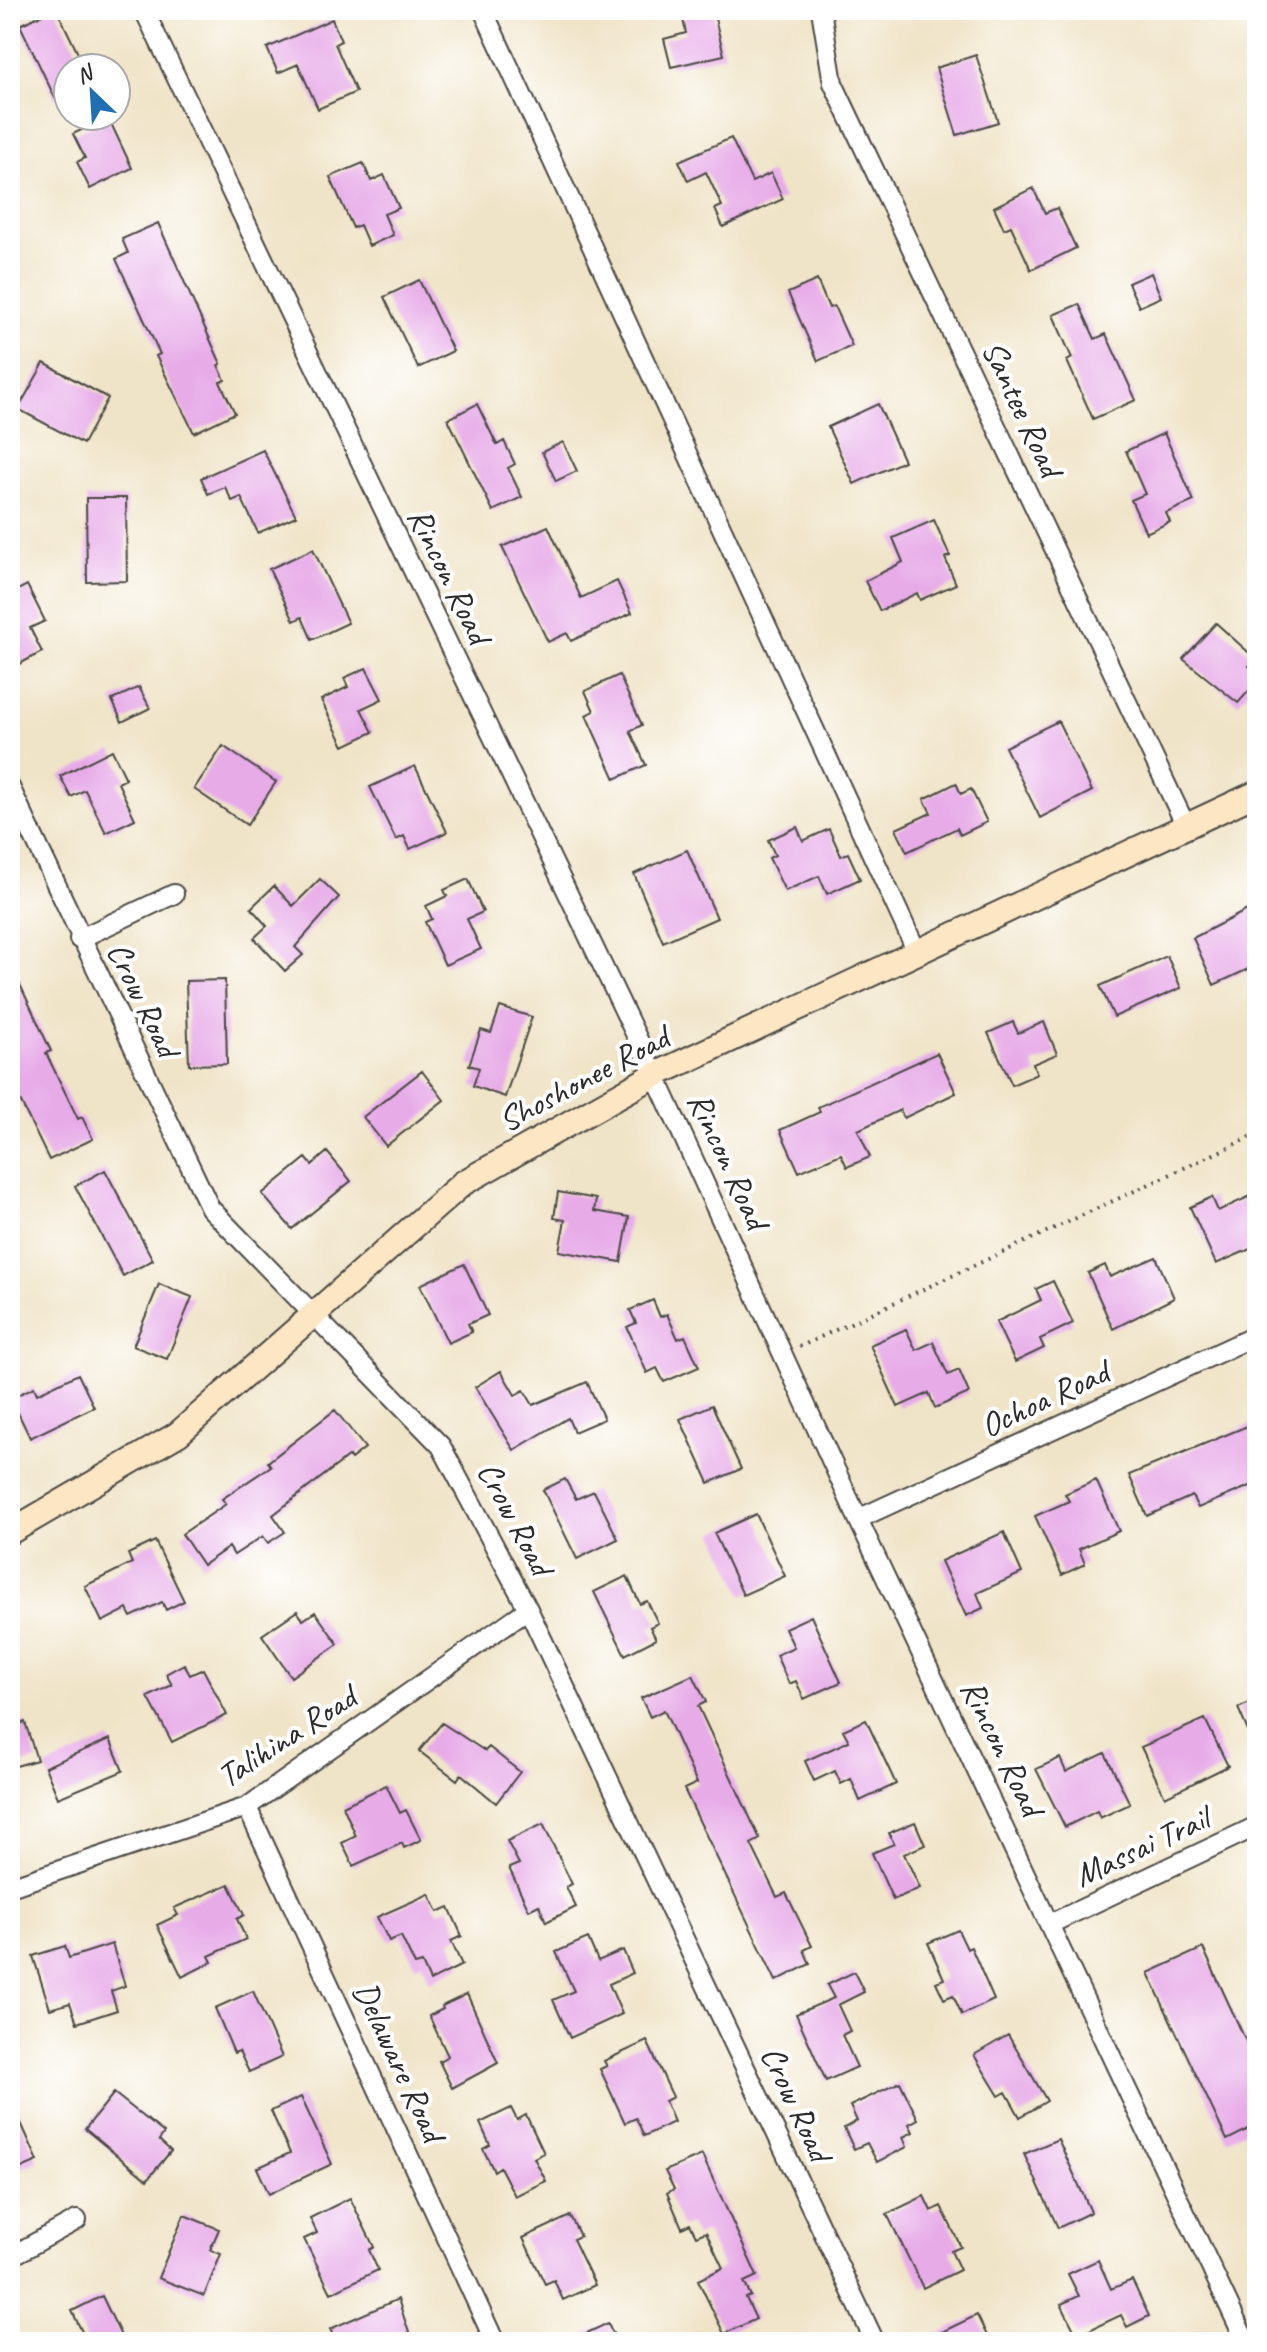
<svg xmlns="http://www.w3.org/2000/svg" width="1267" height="2352" font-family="Caveat,sans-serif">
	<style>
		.building { fill: #e7abe8 }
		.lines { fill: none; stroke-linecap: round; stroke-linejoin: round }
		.street-casing { stroke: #494743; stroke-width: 22 }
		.secondary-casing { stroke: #494743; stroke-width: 28 }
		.path { stroke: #494743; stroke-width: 4; stroke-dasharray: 2 6; stroke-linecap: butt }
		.street { stroke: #fff; stroke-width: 18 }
		.secondary { stroke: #fce6c4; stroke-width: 24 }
		.labels { text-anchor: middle; stroke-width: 8; stroke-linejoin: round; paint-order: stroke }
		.street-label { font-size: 34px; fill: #2b2b2b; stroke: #fff }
	</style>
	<rect width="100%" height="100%" fill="#fff"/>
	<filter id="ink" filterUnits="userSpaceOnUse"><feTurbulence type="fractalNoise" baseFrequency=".0125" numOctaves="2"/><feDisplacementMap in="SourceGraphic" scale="16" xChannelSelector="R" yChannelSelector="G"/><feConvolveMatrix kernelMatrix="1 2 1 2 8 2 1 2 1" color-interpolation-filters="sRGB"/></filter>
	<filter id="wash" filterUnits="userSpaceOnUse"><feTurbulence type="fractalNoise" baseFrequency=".006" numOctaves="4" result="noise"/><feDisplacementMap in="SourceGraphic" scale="32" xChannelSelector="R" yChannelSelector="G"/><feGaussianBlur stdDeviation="1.8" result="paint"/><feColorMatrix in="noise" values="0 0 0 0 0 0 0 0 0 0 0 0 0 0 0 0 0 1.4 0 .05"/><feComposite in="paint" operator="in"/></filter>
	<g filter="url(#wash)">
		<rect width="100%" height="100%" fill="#f0e4c8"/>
		<g id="blocks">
			<path class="building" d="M51,10H57L85,68H68V92L55,98L20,25Z
				M681,10H713L724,55L671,67L664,39L686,33Z
				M332,19L341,41L335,44L356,92L318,109L298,64L278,73L267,48Z
				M976,55L998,122L957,135L936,68Z
				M108,117L132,168L90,189L77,162L85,158L73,134Z
				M731,138L752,182L771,173L783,199L723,227L715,209L722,206L706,172L688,181L679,161Z
				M363,163L371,181L384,175L399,208L384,214L393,235L369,246L360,225L353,228L330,177Z
				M1033,188L1045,213L1057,208L1076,248L1031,270L1011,226L1004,229L994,207Z
				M158,223L221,364L218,365L225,380L220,382L235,413L194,433L156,356L160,354L116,259L128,253L122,239Z
				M1151,273L1161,297L1139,307L1128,283Z
				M419,280L453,351L418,368L384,297Z
				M817,280L829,308L834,306L852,346L818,361L788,293Z
				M1079,304L1095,339L1106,334L1136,400L1093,419L1067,361L1072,358L1053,315Z
				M44,363L108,398L83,444L18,409Z
				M477,404L497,445L504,441L515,464L508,468L522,497L493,511L448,419Z
				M878,404L904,461L854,484L828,427Z
				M1164,433L1194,501L1166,513L1170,522L1146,533L1131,500L1145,494L1126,451Z
				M563,442L577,471L556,481L542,452Z
				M263,450L296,516L258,533L241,497L232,501L225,487L208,494L201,478Z
				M86,498H126L127,581L87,582Z
				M934,520L950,556L945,558L956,584L920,600L917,593L880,611L865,581L903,562L893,538Z
				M548,526L581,598L617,581L632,613L571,641L567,633L548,642L502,547Z
				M313,549L348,623L312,640L302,617L294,621L269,569Z
				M27,585L45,621L30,628L42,652L10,669V594Z
				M1216,623L1256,659L1249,666L1257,673V682L1238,703L1183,659Z
				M366,668L382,699L361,709L373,732L344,746L321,700L348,687L344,678Z
				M619,675L642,725L630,731L646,765L615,779L586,715L594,711L585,691Z
				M139,687L150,708L122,722L112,700Z
				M1058,721L1092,791L1040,818L1005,747Z
				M223,746L276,782L247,825L194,789Z
				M112,750L126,779L118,783L135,819L106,833L85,790L71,797L60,776Z
				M415,766L447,832L410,849L404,836L396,840L370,787Z
				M956,783L961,794L971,789L987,822L960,835L957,828L907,852L896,829L931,813L924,799Z
				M797,827L803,841L829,829L841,856L848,853L860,879L827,894L819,876L785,891L769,858L775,855L768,840Z
				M687,850L717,918L663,942L634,874Z
				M320,879L339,897L295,947L303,955L285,971L254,938L267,926L251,908L274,886L293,906Z
				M468,879L483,912L467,919L481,949L445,965L425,922L432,919L426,906L447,896L444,890Z
				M1257,905V965L1214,985L1193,938Z
				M1167,956L1181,988L1114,1017L1100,986Z
				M10,963L51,1051L46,1053L78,1119L82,1117L93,1139L49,1160L10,1080Z
				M225,980L227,1064L189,1065L186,981Z
				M500,1007L532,1017L505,1097L473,1086L479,1068L469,1065L481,1030L491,1033Z
				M1013,1022L1018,1033L1044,1022L1057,1054L1033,1064L1037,1074L1012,1085L988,1033Z
				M937,1053L956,1093L904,1118L900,1110L858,1130L870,1157L847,1167L841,1154L799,1172L780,1130L820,1112L818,1107Z
				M422,1071L444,1100L386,1146L363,1117Z
				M327,1152L351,1181L292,1229L262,1194L306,1158L312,1165Z
				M105,1170L153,1260L123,1276L75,1186Z
				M558,1192L596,1199L594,1211L629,1217L621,1262L559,1251L565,1220L554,1218Z
				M1257,1193V1246L1216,1264L1190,1207L1212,1197L1218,1211Z
				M1156,1257L1174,1298L1113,1329L1088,1273L1105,1265L1110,1277Z
				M464,1264L488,1315L468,1324L472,1332L448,1343L420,1285Z
				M1053,1281L1073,1323L1040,1339L1044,1348L1015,1362L996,1322L1041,1300L1036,1289Z
				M159,1284L192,1297L167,1359L133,1346Z
				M653,1300L660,1317L667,1314L678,1339L685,1336L699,1367L664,1382L657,1368L647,1373L627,1327L636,1323L630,1310Z
				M906,1329L916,1350L933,1342L948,1375L959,1370L969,1393L935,1408L929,1393L898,1407L870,1345Z
				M501,1371L515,1395L524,1390L533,1405L587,1382L604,1419L574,1432L568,1418L514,1450L475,1387Z
				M78,1374L94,1407L30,1438L11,1398L34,1387L37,1394Z
				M712,1405L741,1469L709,1483L680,1419Z
				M335,1410L365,1448L351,1459L349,1456L273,1515L285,1532L268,1543L263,1536L234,1555L229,1547L203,1565L182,1534L226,1504L222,1499L271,1466L268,1462Z
				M1257,1422V1483L1198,1508L1192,1496L1147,1516L1129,1475Z
				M565,1479L576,1499L594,1491L618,1539L577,1559L543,1490Z
				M1096,1480L1119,1531L1079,1549L1085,1564L1062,1575L1035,1516L1069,1501L1065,1494Z
				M756,1514L785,1576L743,1595L714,1533Z
				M1004,1532L1022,1573L977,1593L983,1608L966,1616L941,1561Z
				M155,1541L184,1601L166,1610L162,1602L131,1617L127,1609L102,1622L85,1586L132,1563L128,1554Z
				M627,1576L640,1604L647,1601L658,1623L650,1627L656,1639L625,1655L594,1592Z
				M297,1611L303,1620L315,1612L338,1644L291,1677L262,1635Z
				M811,1616L841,1682L804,1699L796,1681L789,1684L776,1655L794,1647L785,1628Z
				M184,1664L190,1675L203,1669L227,1715L172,1742L148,1697L172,1685L166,1674Z
				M693,1675L706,1702L698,1706L760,1839L751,1844L777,1897L786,1893L812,1946L804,1950L810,1964L776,1981L684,1789L697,1783L664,1710L650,1717L641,1698Z
				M1257,1700V1752L1238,1708Z
				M1205,1719L1228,1766L1165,1797L1141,1747Z
				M866,1720L896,1784L860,1801L851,1779L841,1784L835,1771L814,1781L805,1761L849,1741L843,1730Z
				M25,1722L37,1760L16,1766L10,1746V1727Z
				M442,1723L485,1751L489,1747L520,1772L496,1803L461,1774L457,1780L419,1751Z
				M110,1739L123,1771L58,1798L45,1767Z
				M1105,1753L1130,1804L1100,1818L1097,1811L1065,1827L1036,1769L1060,1758L1066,1772Z
				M386,1785L400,1813L406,1810L421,1840L404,1848L402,1843L353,1866L342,1843L356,1836L343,1806Z
				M915,1822L925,1845L904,1854L920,1888L893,1900L872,1853L894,1844L889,1833Z
				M543,1824L572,1884L566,1887L576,1907L546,1922L539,1905L529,1910L509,1868L519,1864L507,1841Z
				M229,1884L244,1915L237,1919L246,1939L209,1956L212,1962L182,1977L157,1925L178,1915L174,1908Z
				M429,1894L438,1912L449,1907L462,1936L451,1941L462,1965L430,1981L422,1963L415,1965L401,1936L389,1941L377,1917Z
				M958,1930L967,1949L971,1947L994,2000L962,2015L953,1995L944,1999L936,1982L944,1979L928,1943Z
				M588,1938L598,1961L623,1950L633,1973L609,1984L622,2014L570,2038L553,2000L574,1991L556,1952Z
				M112,1944L125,1986L111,1991L117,2010L77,2023L70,2003L50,2009L33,1956L65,1946L69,1958Z
				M1203,1948L1257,2065V2125L1227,2140L1148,1973Z
				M854,1972L864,1992L838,2005L850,2031L842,2035L857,2067L826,2081L796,2014L834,1998L827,1985Z
				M253,1991L282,2057L249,2072L239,2051L234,2053L215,2008Z
				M467,1994L498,2063L452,2088L439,2061L448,2056L429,2016L443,2009L442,2006Z
				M1008,2035L1047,2101L1020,2117L1006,2092L999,2096L974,2055Z
				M647,2041L673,2097L665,2101L674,2122L644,2136L636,2118L625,2123L600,2069L607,2066L604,2061Z
				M900,2082L918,2119L909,2124L913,2132L903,2137L907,2147L877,2162L867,2143L854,2149L844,2128L857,2121L850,2106Z
				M114,2093L164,2133L159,2140L171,2151L147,2180L85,2129Z
				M301,2097L332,2164L269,2194L257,2168L290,2153L271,2111Z
				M10,2098L38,2161L10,2173Z
				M511,2108L517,2120L526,2115L544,2153L534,2158L546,2181L515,2196L500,2167L494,2171L483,2149L490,2145L480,2123Z
				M1058,2139L1091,2212L1058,2228L1024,2154Z
				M702,2155L757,2276L744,2282L751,2296L746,2298L756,2319L724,2334L698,2280L723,2268L706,2232L696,2236L690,2224L682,2228L667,2193L674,2189L665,2171Z
				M924,2196L931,2211L941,2206L961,2247L951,2251L960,2270L923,2288L887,2214Z
				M350,2198L374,2247L369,2250L378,2270L331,2293L304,2239L317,2233L310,2218Z
				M184,2215L219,2229L210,2250L221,2254L204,2296L158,2278Z
				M570,2216L580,2236L573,2239L595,2285L563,2300L554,2280L545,2284L523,2238Z
				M1098,2260L1111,2289L1132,2280L1149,2316L1127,2327L1121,2315L1077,2336L1061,2304L1079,2296L1068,2274Z
				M102,2296L124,2342H87L72,2311Z
				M398,2299L412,2342H336L330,2329Z
				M977,2315L990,2342H921Z
				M608,2323L617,2342H568Z"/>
		</g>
	</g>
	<g filter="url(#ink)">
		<use href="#blocks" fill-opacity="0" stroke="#494743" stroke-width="2"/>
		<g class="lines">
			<g class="street-casing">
				<path id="street" d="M144,10L655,1075L858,1519L1246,2342
					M483,10L917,952
					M821,10L833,83L1186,826
					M10,787L210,1208L441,1446L528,1609L875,2342
					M79,939L174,894
					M858,1519L1257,1335
					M247,1807L495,2342
					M10,1887L247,1807L528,1609
					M1052,1923L1257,1826
					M10,2257L77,2220"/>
			</g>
			<g class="secondary-casing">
				<path id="secondary" d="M10,1532L178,1434L463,1183L655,1075L1257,793"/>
			</g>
			<path class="path" d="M799,1347L1257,1134"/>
			<use href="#street" class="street"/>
			<use href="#secondary" class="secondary"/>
		</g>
	</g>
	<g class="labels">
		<g class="street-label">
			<text transform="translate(1023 408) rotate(65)" y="12">Santee Road</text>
			<text transform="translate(450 575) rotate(64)" y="12">Rincon Road</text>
			<text transform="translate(144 999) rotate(64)" y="12">Crow Road</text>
			<text transform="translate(583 1078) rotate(-28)" y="12">Shoshonee Road</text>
			<text transform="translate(729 1160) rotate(65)" y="12">Rincon Road</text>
			<text transform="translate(1044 1398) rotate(-25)" y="12">Ochoa Road</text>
			<text transform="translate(516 1518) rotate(62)" y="12">Crow Road</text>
			<text transform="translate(286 1736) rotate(-33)" y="12">Talihina Road</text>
			<text transform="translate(1003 1747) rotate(64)" y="12">Rincon Road</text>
			<text transform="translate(1141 1846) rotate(-25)" y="12">Massai Trail</text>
			<text transform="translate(400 2061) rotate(65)" y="12">Delaware Road</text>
			<text transform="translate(797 2103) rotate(65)" y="12">Crow Road</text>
		</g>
	</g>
	<rect width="1267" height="2352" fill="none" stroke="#fff" stroke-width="40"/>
	<g transform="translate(92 92) rotate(335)"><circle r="38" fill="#ffffff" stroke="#aaaaaa" stroke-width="2"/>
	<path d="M0-6L14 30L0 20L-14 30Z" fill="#1f6fb2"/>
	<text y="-12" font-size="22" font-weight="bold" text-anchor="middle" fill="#2b2b2b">N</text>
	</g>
</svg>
